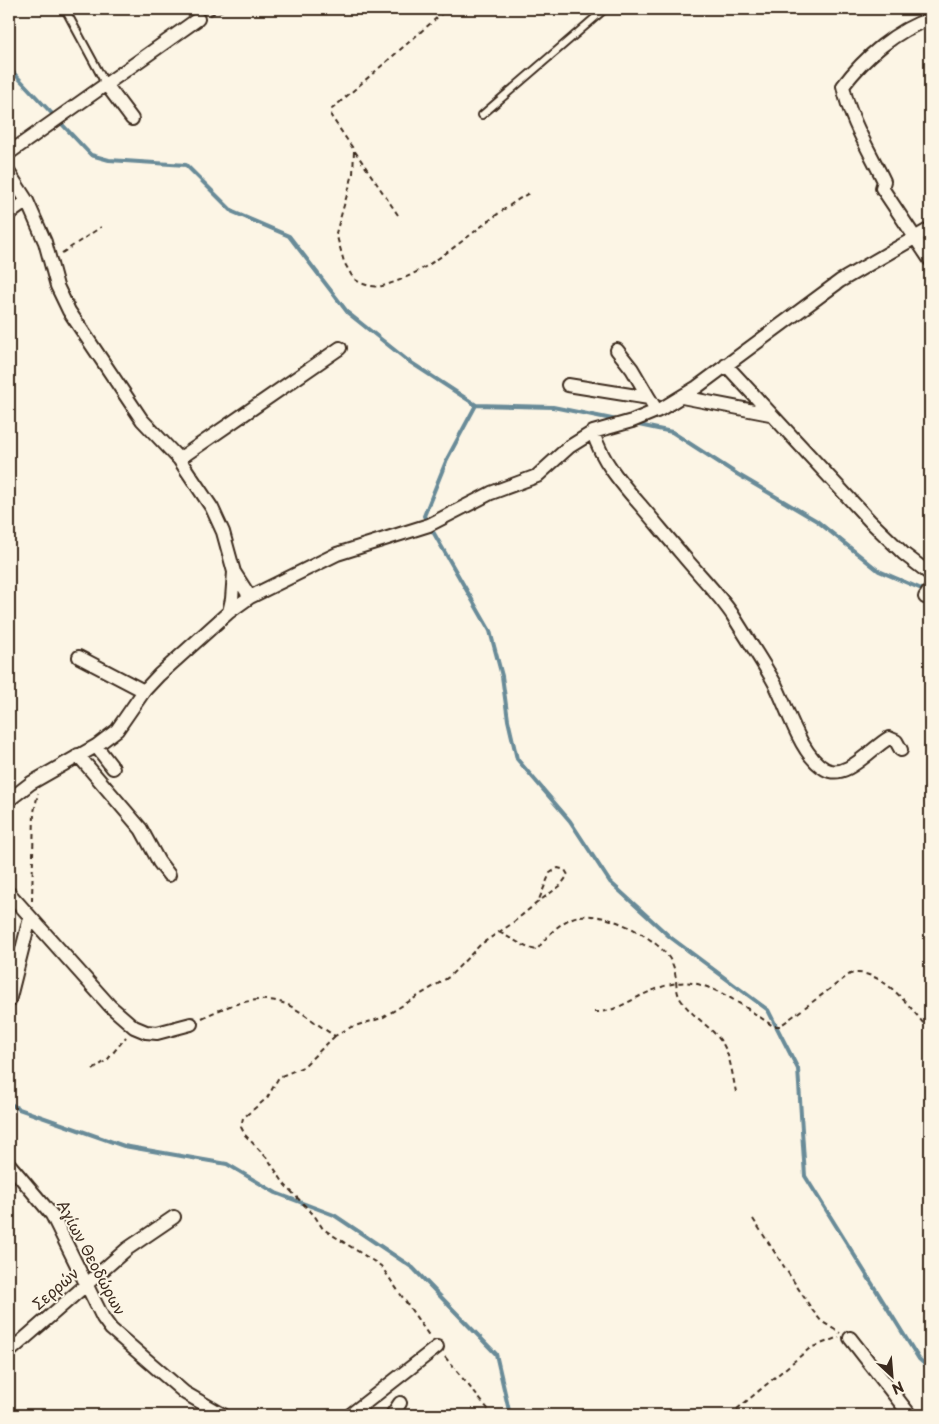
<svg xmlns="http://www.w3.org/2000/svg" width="939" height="1424" font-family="'Playpen Sans',sans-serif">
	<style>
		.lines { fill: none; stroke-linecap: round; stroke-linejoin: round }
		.stream { stroke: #698b98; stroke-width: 4 }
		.service-casing { stroke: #3b2a1e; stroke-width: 10 }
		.minor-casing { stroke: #3b2a1e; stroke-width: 16 }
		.path { stroke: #3b2a1e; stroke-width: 2; stroke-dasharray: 5 4; stroke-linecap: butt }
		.service { stroke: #fcf5e5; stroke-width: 6 }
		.minor { stroke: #fcf5e5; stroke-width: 12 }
		.labels { text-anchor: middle; stroke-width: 4; stroke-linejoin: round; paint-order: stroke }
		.street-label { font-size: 15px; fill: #3b2a1e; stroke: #fcf5e5 }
	</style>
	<rect width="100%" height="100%" fill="#fcf5e5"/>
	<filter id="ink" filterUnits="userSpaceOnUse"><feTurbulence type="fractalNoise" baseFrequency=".02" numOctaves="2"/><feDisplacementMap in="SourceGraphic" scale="10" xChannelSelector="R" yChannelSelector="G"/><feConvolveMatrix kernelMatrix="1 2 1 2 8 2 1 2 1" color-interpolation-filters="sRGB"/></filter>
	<g filter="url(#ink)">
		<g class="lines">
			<path class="stream" d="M9,68L91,155L109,160L186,165L233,212L289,236L348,313L407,360L476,405L553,407L617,420
				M476,405L447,459L424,516L490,631L502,676L508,720L517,759L570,821L610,882L670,937L768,1010L798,1069L805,1176L919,1359L930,1369
				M634,424L672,432L737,474L817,521L879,571L924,590
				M9,1103L19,1109L124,1146L227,1164L276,1193L334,1215L413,1268L496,1354L510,1415"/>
			<g class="service-casing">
				<path id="service" d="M65,9L105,83
					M482,115L605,9"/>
			</g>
			<g class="minor-casing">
				<path id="minor" d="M930,19C896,30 864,58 843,86C850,120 869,150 884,181L882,188L930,260
					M105,83L132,119
					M9,153L198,19
					M9,173L27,201L45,242L57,286L69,311L142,420L179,459L212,508L223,532L234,572L232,599L229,612
					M9,214L27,201
					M617,350L632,369L649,398
					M726,365L870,521L904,554L930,574
					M568,385L649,398L657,411
					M682,397L770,414
					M593,432C602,462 622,484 642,507C655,522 668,538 681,553C698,574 717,592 732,614C746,637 761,659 774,682C787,706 800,755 825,769C846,781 871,748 889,738L896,741L901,750
					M179,459L340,348
					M234,572L250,597
					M925,597L930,590
					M79,657L144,691
					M96,746L113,768
					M78,755L141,829L159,862L169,875
					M9,800L31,783L96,746L117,730L144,691L159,675L229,612L250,597L337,554L429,525L491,493L537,476L569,447L593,432L632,421L661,409L697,387L840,281L930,229
					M9,893L110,1006L134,1027L146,1032L157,1033L191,1024
					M9,1001L30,918
					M9,1164L52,1215L103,1318L111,1329L185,1393L223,1415
					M850,1338L910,1415
					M9,1352L127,1249L174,1217
					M350,1415L437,1347
					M392,1415L400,1403"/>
			</g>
			<path class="path" d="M210,15L226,9
				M354,151L353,174L336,233L344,262L353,278C360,284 372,288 382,286C434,273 482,220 529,193
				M398,215L331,116L332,109L447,9
				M62,253L101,227
				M32,901L34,812L38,793
				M499,932L528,948L537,950C545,938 557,925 570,919C597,905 660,937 672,963C678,975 674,990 681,1000C693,1018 716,1029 725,1048C731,1061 733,1078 736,1092
				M594,1012C611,1013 626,1003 640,996C655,989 675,980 692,983C721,988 749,1010 773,1026H780L850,974C881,966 913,1010 930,1032
				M202,1018C228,1005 264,991 292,1007C307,1015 320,1027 335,1036L351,1027L382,1018L449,977L481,944L510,925L538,902L550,873L558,868L565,870L568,875L560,886L538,902
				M335,1036L303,1067L279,1077L267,1098L243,1118L241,1127L245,1135L268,1159L285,1185L314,1215L323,1229L381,1266L430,1337
				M93,1070L108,1059L126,1037
				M753,1219L813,1311L821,1321L840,1333
				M445,1357L493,1415
				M730,1415L810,1348L839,1337"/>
			<use href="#service" class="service"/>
			<use href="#minor" class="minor"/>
		</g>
	</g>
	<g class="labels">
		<g class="street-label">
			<text transform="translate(91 1258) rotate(62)" y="5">Αγίων Θεοδώρων</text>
			<text transform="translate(56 1289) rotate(-41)" y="5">Σερρών</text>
		</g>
	</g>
	<rect width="939" height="1424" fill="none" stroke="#fcf5e5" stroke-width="30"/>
	<rect x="15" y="15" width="909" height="1394" fill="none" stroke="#3b2a1e" stroke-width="2" filter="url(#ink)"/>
	<g transform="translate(892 1376) rotate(154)" stroke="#fcf5e5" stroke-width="4" paint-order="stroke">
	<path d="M0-4L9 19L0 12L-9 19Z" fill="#3b2a1e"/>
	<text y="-8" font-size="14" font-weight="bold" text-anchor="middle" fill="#3b2a1e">N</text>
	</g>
</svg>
